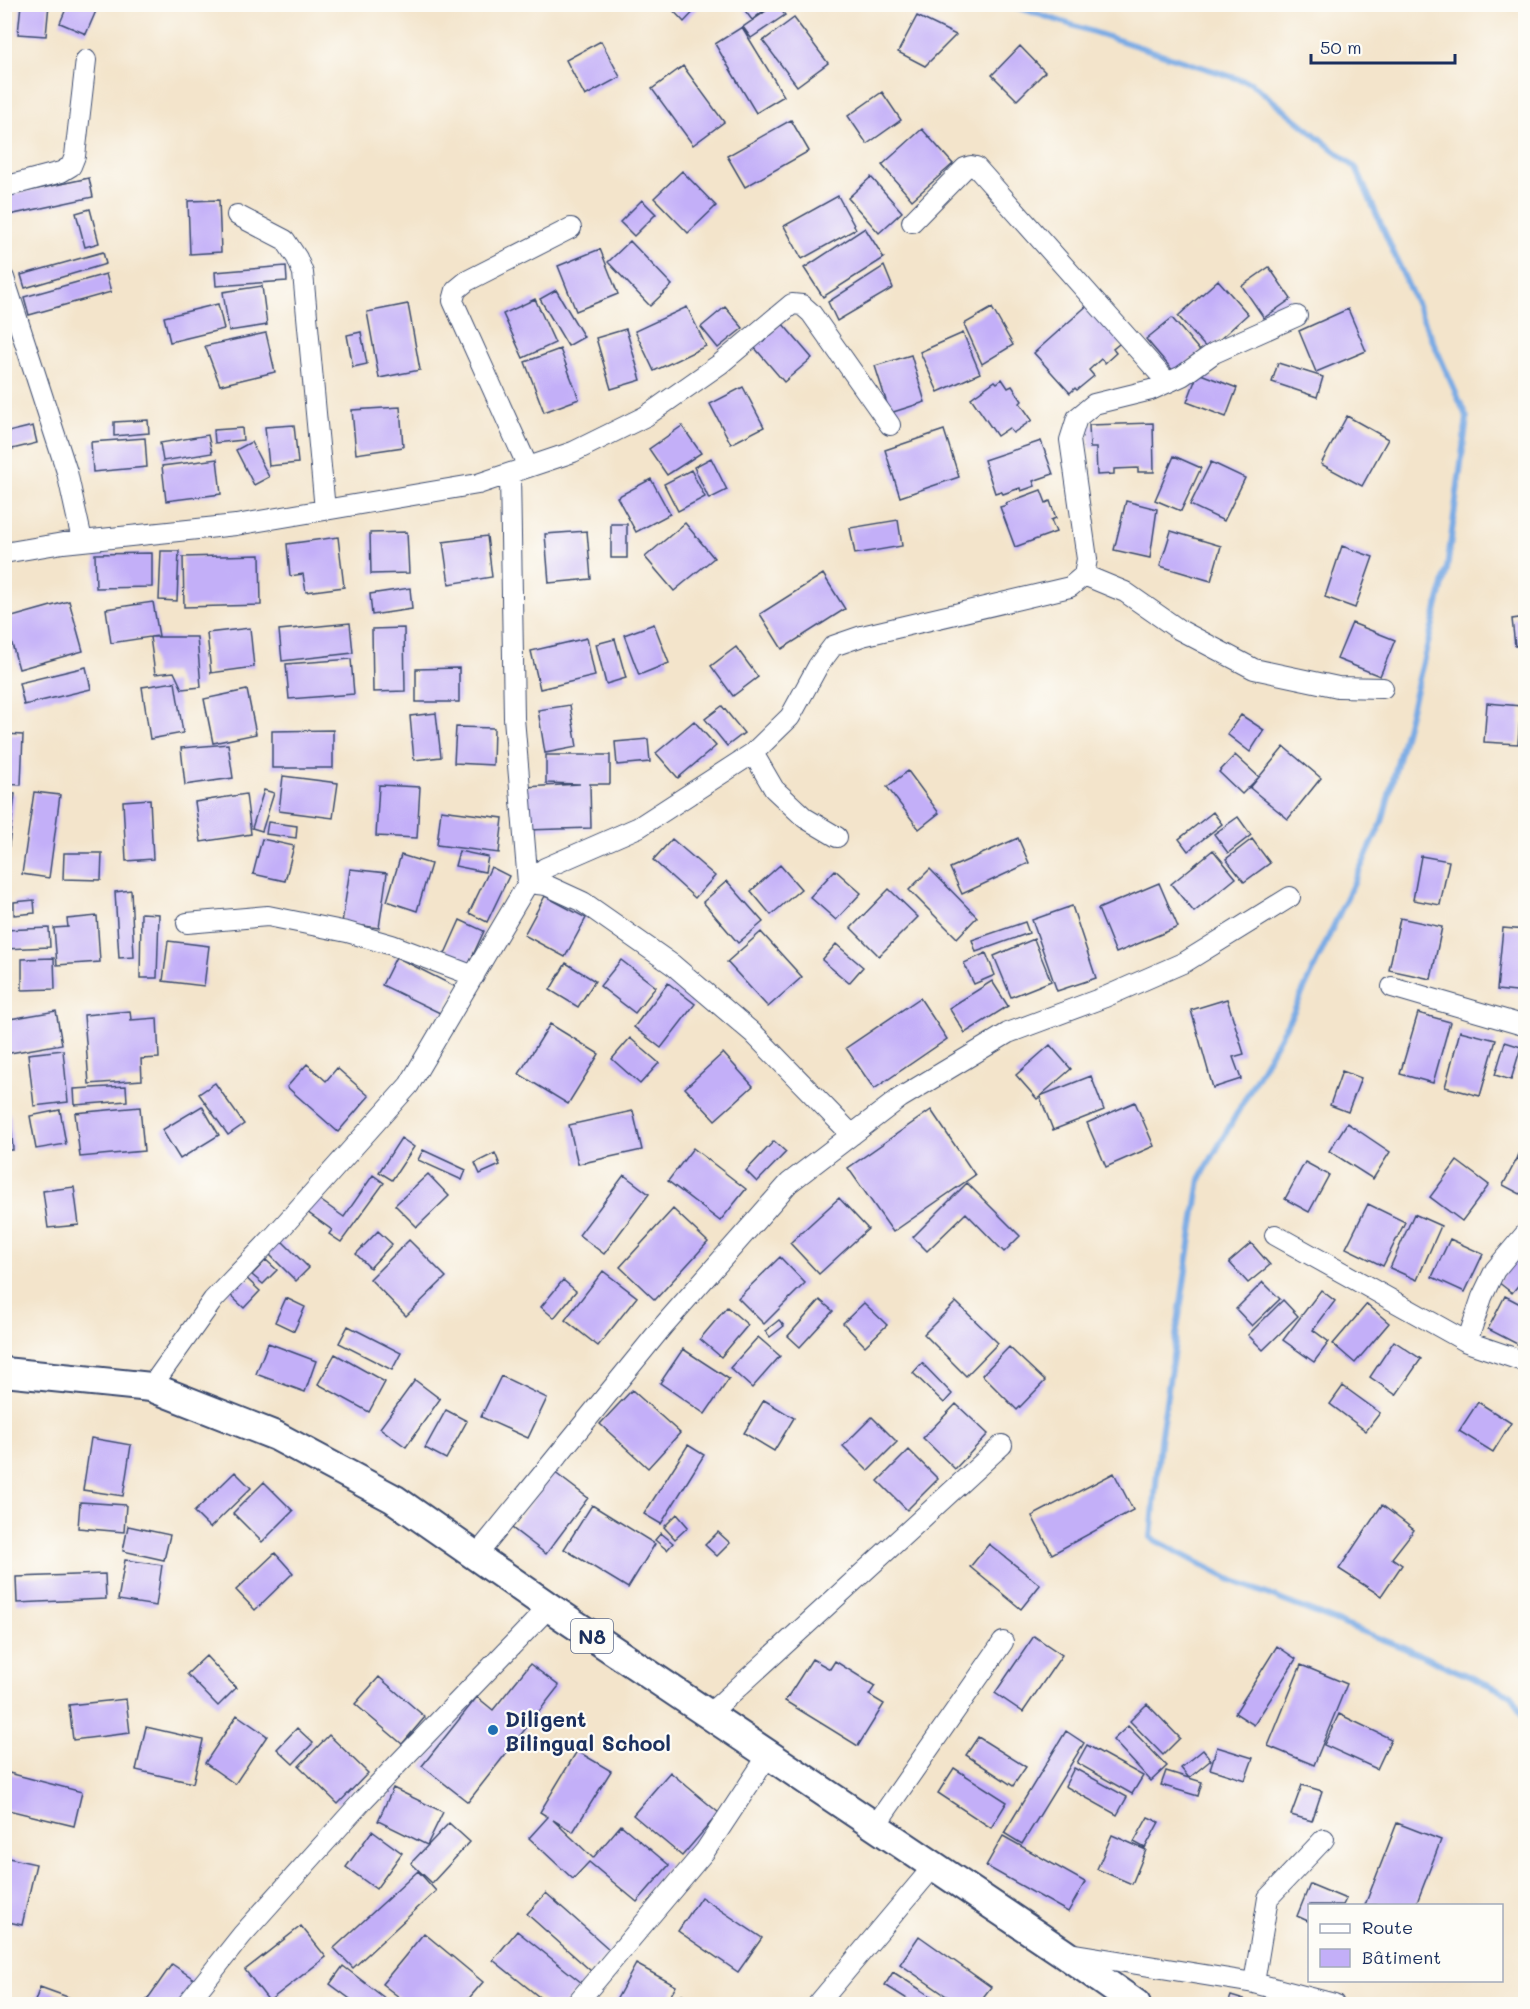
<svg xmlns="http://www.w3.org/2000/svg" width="1530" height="2009" viewBox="0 0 1530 2009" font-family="Mali,sans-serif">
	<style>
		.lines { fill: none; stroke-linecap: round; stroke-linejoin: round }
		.stream { stroke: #79aae4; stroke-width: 6 }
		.building { fill: #c3aff8 }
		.minor-casing { stroke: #3b4a6e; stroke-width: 22 }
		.highway-casing { stroke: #3b4a6e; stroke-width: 32 }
		.minor { stroke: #fff; stroke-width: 20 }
		.highway { stroke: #fff; stroke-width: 28 }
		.poi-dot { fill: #1f6fb2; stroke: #fdfcf7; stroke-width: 2 }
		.labels { text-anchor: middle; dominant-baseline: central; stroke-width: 4.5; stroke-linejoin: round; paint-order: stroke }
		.shield { fill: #fdfcf7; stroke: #5f6c8c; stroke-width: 1.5 }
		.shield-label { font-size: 20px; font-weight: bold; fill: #1b2f5e }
		.poi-label { font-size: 21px; font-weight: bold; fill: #1b2f5e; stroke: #fdfcf7; text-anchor: start }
	</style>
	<rect width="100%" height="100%" fill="#fdfcf7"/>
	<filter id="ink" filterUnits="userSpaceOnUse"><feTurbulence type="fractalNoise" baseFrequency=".0167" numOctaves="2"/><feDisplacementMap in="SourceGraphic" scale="12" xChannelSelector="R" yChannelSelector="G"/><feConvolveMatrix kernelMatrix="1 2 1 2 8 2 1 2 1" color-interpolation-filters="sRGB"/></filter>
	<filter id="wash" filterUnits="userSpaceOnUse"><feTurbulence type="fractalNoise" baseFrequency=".008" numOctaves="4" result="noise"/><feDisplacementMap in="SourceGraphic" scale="24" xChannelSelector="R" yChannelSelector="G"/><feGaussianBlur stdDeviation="1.35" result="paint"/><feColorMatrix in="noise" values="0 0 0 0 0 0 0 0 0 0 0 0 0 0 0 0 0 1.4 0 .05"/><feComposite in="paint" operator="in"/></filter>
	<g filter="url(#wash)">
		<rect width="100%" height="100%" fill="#f3e4cb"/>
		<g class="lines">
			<path class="stream" d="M1007,4L1251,83L1356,168L1467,418L1447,569L1382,822L1293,1013L1200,1179L1160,1441L1151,1538L1231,1580L1404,1648L1512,1695L1526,1720"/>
		</g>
		<g id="blocks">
			<path class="building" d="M21,4H49L46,36L18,34Z
				M68,4H99L86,34L60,23Z
				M667,4H701L684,22Z
				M740,4H772L752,20Z
				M776,4L785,15L751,38L743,27Z
				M917,16L956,35L925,66L898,52Z
				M794,18L828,63L797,86L763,41Z
				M742,27L784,96L756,113L715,44Z
				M601,41L620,77L585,96L566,60Z
				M1020,46L1045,72L1017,100L992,75Z
				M683,66L724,122L693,145L652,89Z
				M882,92L901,120L867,144L848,116Z
				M791,120L809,151L745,187L727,156Z
				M922,129L953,164L912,200L882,165Z
				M682,171L716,206L688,233L654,198Z
				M871,177L902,212L879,233L848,198Z
				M89,178L93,197L9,215L5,196Z
				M838,196L856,229L802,259L784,226Z
				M219,200L221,252L190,254L188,201Z
				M642,200L656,214L634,236L620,222Z
				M90,209L99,243L85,247L76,213Z
				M865,228L884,258L823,297L804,268Z
				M630,241L672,285L650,306L608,262Z
				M600,249L618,294L576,311L558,266Z
				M103,252L106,264L25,288L21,275Z
				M286,266L287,281L216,286L215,272Z
				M884,266L893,288L837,321L828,302Z
				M1269,267L1291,299L1264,318L1242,286Z
				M106,274L111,292L29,315L24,297Z
				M1218,280L1248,314L1208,350L1178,316Z
				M262,286L267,325L229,331L223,292Z
				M556,290L584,337L568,346L540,299Z
				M535,299L555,343L523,358L503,314Z
				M1091,302L1124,340L1113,349L1116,353L1105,363L1101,359L1089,370L1094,376L1077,390L1075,388L1070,393L1034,353Z
				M218,304L224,329L170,342L164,317Z
				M408,304L420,370L379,378L367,312Z
				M687,307L706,346L654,371L635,331Z
				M725,307L743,328L718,348L701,327Z
				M992,308L1013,345L982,364L964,324Z
				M1348,309L1366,351L1316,372L1299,331Z
				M1172,318L1200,351L1175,373L1146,339Z
				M782,323L812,358L784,382L754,347Z
				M626,329L641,380L611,389L596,338Z
				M361,332L367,364L353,367L347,335Z
				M266,333L275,372L220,385L205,346Z
				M963,333L980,373L938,392L920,352Z
				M560,349L579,399L544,412L525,362Z
				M911,355L925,402L890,413L875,366Z
				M1278,363L1323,377L1317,397L1272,382Z
				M1198,373L1237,388L1226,417L1187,402Z
				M1002,379L1008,388L1012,386L1022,401L1020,403L1032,420L1013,433L1009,428L997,436L971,398L995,381L997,383Z
				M743,387L764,427L731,444L710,404Z
				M400,407L403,447L356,454L352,410Z
				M1347,416L1388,439L1362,486L1321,464Z
				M148,420L149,433L114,436V422Z
				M1153,423L1154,472H1138V468L1114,469V474L1097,475L1096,448H1090L1089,425Z
				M294,425L298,463L269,466L265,427Z
				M33,426L37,443L4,451V433Z
				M682,426L701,453L667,475L649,449Z
				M242,428L243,440L215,443L214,430Z
				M944,430L959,477L900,497L885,450Z
				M208,435L212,453L163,461L160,443Z
				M145,438L147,467L93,472L91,442Z
				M1041,441L1053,474L1033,481L1035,486L1021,491L1020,488L1003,494L1001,491L995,493L984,460Z
				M251,442L269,477L254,485L236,450Z
				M1174,456L1201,468L1181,511L1155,500Z
				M711,458L727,490L709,499L694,467Z
				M217,459L221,494L166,501L162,466Z
				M1211,462L1245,478L1224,521L1190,505Z
				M691,470L705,497L678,511L664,484Z
				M651,479L670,514L636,532L617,497Z
				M1041,490L1046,503L1050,501L1056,518L1051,520L1056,532L1015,547L1000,507L1007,505L1006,503Z
				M1126,501L1157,509L1150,558L1114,550Z
				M898,520L902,546L855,554L850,528Z
				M685,523L714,558L674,591L645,557Z
				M611,524H627V558H611Z
				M587,531L591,579L549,583L545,534Z
				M1171,531L1221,546L1211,581L1160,566Z
				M407,532L409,573L371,574L370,533Z
				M487,536L492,577L449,584L443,542Z
				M338,537L344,587L306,592L303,574L290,576L287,544Z
				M1342,546L1373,557L1355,608L1325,597Z
				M161,551H179L177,601L159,600Z
				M152,553V587L96,588L95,554Z
				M260,555L261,605L184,607L183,557Z
				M823,574L845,609L782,649L760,614Z
				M410,588L412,609L372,615L370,594Z
				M69,601L83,651L19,669L5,619Z
				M153,602L159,636L150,637H197L201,687L182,689L174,672L155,674L150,637L111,643L106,609Z
				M1526,617V644L1515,646L1512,619Z
				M350,623L353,653L282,661L279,630Z
				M1352,623L1395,640L1380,676L1337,659Z
				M654,624L669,663L639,675L624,635Z
				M250,628L254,667L211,673L207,633Z
				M404,628L405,691L373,692L372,629Z
				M587,638L595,676L540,689L531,651Z
				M615,639L626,678L606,684L596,644Z
				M736,647L758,677L733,696L711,666Z
				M351,659L354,694L289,699L286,664Z
				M86,667L91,689L24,705L19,683Z
				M459,668V702H416V669Z
				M175,682L183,733L150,739L142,687Z
				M247,690L256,734L213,743L204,699Z
				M1487,703L1521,706L1518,744L1484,742Z
				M570,705L577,747L545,753L538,710Z
				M722,706L744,733L727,746L705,719Z
				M436,713L441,757L414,760L410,716Z
				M1241,715L1264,730L1250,752L1227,734Z
				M694,721L716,746L678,778L656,753Z
				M456,727L494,728L493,765L454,763Z
				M333,730V768H272V731Z
				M4,734L23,735L21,785L4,784Z
				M648,739L650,762L617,765L615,742Z
				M228,744L233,778L185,785L181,748Z
				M1284,747L1321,778L1288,819L1250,788Z
				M546,755H610V784H590L591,828L527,830L525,787L580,784L546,783Z
				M1235,755L1259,777L1242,794L1219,772Z
				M908,771L939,813L919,829L887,787Z
				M283,776L338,783L333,818L279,811Z
				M379,785L420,787L417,838L376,836Z
				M264,790L274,793L262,831L252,828Z
				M34,792L60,795L49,878L22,874Z
				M4,793L15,794L6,870H4Z
				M246,794L251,834L201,842L195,802Z
				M150,799L153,859L126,861L123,801Z
				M441,810L503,818L499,853L437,845Z
				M1213,812L1222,824L1188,851L1179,839Z
				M1238,817L1251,835L1228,853L1214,834Z
				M268,822L297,826L296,838L266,834Z
				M1018,838L1029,863L962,894L950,868Z
				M262,839L294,846L285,881L253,874Z
				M672,839L715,876L695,898L653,860Z
				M1252,839L1270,863L1244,882L1226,859Z
				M1213,850L1236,878L1194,912L1171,884Z
				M459,851L488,857L485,872L455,866Z
				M64,853H102L101,880L63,879Z
				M401,855L431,864L417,911L387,901Z
				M1421,856L1449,861L1440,905L1413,900Z
				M780,865L801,889L771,915L751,891Z
				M491,867L509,876L487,922L469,913Z
				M350,869L387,873L379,928L342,923Z
				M930,869L977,917L957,938L909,890Z
				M835,870L861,893L836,920L810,897Z
				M727,881L763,922L738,943L703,902Z
				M1159,883L1178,927L1116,953L1098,909Z
				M889,889L918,917L879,956L851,928Z
				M131,890L134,957L119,958L115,892Z
				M545,896L586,918L565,957L524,935Z
				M34,900L35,913L14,915V902Z
				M1072,906L1096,978L1057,991L1032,920Z
				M141,913L159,914L157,978H140Z
				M97,916L100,962L57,965L54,928L68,927L67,919Z
				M1400,918L1442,927L1431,979L1389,970Z
				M460,920L484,931L467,968L443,958Z
				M1025,922L1029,933L976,952L972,940Z
				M49,928L50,947L4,949V930Z
				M1503,928L1526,930V993L1497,990Z
				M761,932L802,977L768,1007L727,962Z
				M1034,939L1051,981L1011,997L994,956Z
				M168,941L209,946L204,986L163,981Z
				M836,944L863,967L849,983L822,960Z
				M986,953L995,975L974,984L964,963Z
				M396,957L456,987L442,1014L382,985Z
				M54,958L55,989L22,990V959Z
				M621,960L656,987L635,1013L600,986Z
				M566,963L595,981L578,1007L550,990Z
				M992,981L1008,1006L965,1033L949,1008Z
				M668,983L695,1004L661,1048L634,1027Z
				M920,998L947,1039L874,1089L846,1048Z
				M1227,999L1244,1054L1233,1057L1241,1079L1213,1088L1191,1010Z
				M56,1011L62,1044L4,1054V1020Z
				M130,1011L131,1020L157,1018L159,1058L141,1059L142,1080L89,1084L84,1015Z
				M1418,1013L1450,1022L1433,1083L1400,1074Z
				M550,1024L599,1054L568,1104L519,1074Z
				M1460,1031L1496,1040L1480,1096L1445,1087Z
				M630,1038L659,1063L640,1084L612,1059Z
				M1505,1042L1521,1047L1511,1080L1495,1075Z
				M1050,1045L1071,1069L1040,1096L1091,1076L1104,1110L1053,1130L1040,1097L1037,1099L1016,1075Z
				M63,1050L68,1102L34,1106L28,1054Z
				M723,1053L753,1086L715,1120L685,1088Z
				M307,1064L326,1081L337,1068L369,1096L338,1132L287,1087Z
				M1342,1071L1361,1078L1348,1112L1330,1105Z
				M215,1083L244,1124L228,1135L199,1094Z
				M126,1086L127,1101L75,1105L74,1089Z
				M1135,1102L1154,1146L1106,1167L1087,1123Z
				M202,1106L219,1135L180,1159L162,1130Z
				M140,1107L144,1151L80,1157L75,1113Z
				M60,1110L66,1144L36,1149L30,1116Z
				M931,1110L975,1175L893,1232L848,1168Z
				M633,1111L642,1150L578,1164L569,1125Z
				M4,1112H10L13,1150H4Z
				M1347,1123L1390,1152L1373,1179L1329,1151Z
				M1526,1137V1161L1517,1159Z
				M401,1138L414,1147L392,1180L379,1172Z
				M774,1141L786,1152L757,1182L746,1171Z
				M693,1148L746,1189L720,1221L668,1181Z
				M423,1150L466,1170L462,1180L418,1160Z
				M495,1153L500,1165L480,1174L475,1163Z
				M1517,1159L1526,1163V1197L1503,1185Z
				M1457,1161L1489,1185L1462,1221L1430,1197Z
				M1305,1162L1329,1175L1309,1212L1285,1199Z
				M428,1174L449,1196L417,1227L395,1205Z
				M373,1175L384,1183L341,1242L329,1234L332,1230L307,1212L317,1198L344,1217Z
				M624,1175L649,1194L604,1254L579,1235Z
				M967,1183L1020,1236L1004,1252L966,1213L927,1251L913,1237Z
				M74,1187L79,1225L48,1228L43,1191Z
				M839,1198L868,1229L819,1274L790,1243Z
				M1368,1204L1405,1222L1383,1266L1346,1248Z
				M673,1209L708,1242L655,1300L620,1267Z
				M1414,1214L1441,1226L1417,1280L1390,1268Z
				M378,1231L392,1244L370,1268L356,1254Z
				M278,1237L309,1268L296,1281L265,1250Z
				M1450,1239L1483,1254L1465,1292L1432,1277Z
				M409,1240L446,1277L406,1316L370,1279Z
				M1251,1243L1270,1265L1248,1283L1229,1262Z
				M1519,1256L1526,1261V1276L1512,1293L1498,1282Z
				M780,1257L805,1283L764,1324L738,1298Z
				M266,1260L277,1270L263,1284L252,1275Z
				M603,1271L637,1297L598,1346L565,1320Z
				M244,1276L260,1291L244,1308L228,1293Z
				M563,1280L576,1291L554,1318L541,1307Z
				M1263,1282L1280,1299L1252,1326L1236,1309Z
				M1321,1290L1335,1301L1313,1330L1329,1342L1314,1362L1283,1340Z
				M1505,1296L1526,1307V1342L1523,1347L1488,1329Z
				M286,1298L305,1307L294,1331L275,1322Z
				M820,1300L833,1311L800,1347L788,1336Z
				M1283,1300L1298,1316L1263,1350L1248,1335Z
				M956,1302L998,1343L966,1376L924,1334Z
				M864,1303L887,1325L865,1346L843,1323Z
				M1367,1304L1389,1323L1355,1363L1333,1344Z
				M727,1307L748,1325L721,1357L700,1339Z
				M779,1320L784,1326L770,1337L765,1331Z
				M348,1326L401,1353L392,1370L339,1343Z
				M758,1337L780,1356L752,1388L730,1368Z
				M1394,1341L1421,1359L1396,1395L1370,1377Z
				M268,1343L316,1361L305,1392L256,1374Z
				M1009,1347L1045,1381L1017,1410L982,1375Z
				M683,1349L729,1379L705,1414L660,1383Z
				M335,1354L385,1382L369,1412L318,1384Z
				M922,1363L952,1394L944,1403L913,1373Z
				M501,1376L547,1398L528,1438L481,1417Z
				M415,1380L440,1399L406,1447L380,1428Z
				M1343,1386L1380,1413L1366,1431L1330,1404Z
				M632,1390L680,1433L648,1468L600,1424Z
				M764,1400L794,1418L774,1451L744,1433Z
				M1478,1402L1511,1423L1493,1452L1459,1431Z
				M956,1404L988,1434L955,1469L923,1438Z
				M446,1410L467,1421L446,1459L425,1448Z
				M872,1417L897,1442L868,1471L843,1446Z
				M91,1438L131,1445L123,1496L83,1490Z
				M688,1445L704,1455L661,1524L644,1514Z
				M909,1450L938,1479L907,1510L878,1481Z
				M235,1472L251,1488L210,1528L194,1512Z
				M554,1472L588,1498L546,1554L512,1528Z
				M1114,1473L1133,1510L1052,1554L1032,1516Z
				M264,1482L293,1511L262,1542L233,1513Z
				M80,1502L126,1505L124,1532L78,1528Z
				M592,1505L655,1544L628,1588L564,1549Z
				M1382,1505L1414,1530L1392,1558L1402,1565L1381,1596L1339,1569Z
				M677,1514L688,1527L675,1539L664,1527Z
				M128,1526L170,1535L164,1560L123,1551Z
				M718,1532L730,1543L717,1556L705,1545Z
				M661,1533L673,1543L667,1550L655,1540Z
				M989,1544L1040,1585L1021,1609L970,1567Z
				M275,1553L293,1573L255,1610L236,1590Z
				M125,1560L162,1565L156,1606L118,1600Z
				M105,1574L106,1599L17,1603L16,1577Z
				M1034,1636L1062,1655L1023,1712L995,1693Z
				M1277,1646L1296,1659L1254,1725L1235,1713Z
				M206,1656L236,1688L218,1706L187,1674Z
				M812,1659L830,1669L835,1661L875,1686L869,1695L884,1704L858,1746L785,1701Z
				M530,1664L559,1686L468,1802L422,1766L477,1697L493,1710Z
				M1301,1665L1347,1684L1314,1765L1268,1746Z
				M379,1677L425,1717L402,1744L355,1704Z
				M126,1699L130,1733L73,1740L69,1705Z
				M1147,1704L1180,1738L1163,1755L1130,1721Z
				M1339,1714L1391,1739L1377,1769L1324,1745Z
				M237,1715L267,1736L235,1784L205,1763Z
				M1128,1726L1167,1766L1151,1781L1113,1740Z
				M146,1727L203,1740L193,1783L136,1770Z
				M297,1728L313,1743L293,1764L277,1749Z
				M1066,1731L1084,1743L1022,1844L1004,1833Z
				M329,1735L368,1773L338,1804L299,1766Z
				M978,1737L1026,1767L1013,1786L966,1755Z
				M1087,1745L1143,1776L1132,1794L1077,1763Z
				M1217,1747L1253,1758L1245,1780L1210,1769Z
				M1203,1750L1211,1760L1189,1778L1181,1768Z
				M577,1751L611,1771L573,1832L553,1820L593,1858L621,1825L669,1865L637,1902L589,1862L573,1879L529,1838L548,1817L540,1812Z
				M954,1768L1007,1802L991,1828L938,1793Z
				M1074,1768L1127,1797L1117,1815L1065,1786Z
				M1166,1771L1202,1782L1198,1796L1161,1785Z
				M670,1772L719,1813L682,1856L633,1815Z
				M9,1773L82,1792L74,1826L4,1809V1793Z
				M1302,1785L1322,1791L1312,1821L1291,1815Z
				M393,1788L443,1812L427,1845L378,1821Z
				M1148,1817L1159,1822L1145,1848L1134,1842Z
				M449,1823L470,1842L432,1883L411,1863Z
				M1397,1823L1441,1840L1416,1905H1365Z
				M372,1831L402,1853L376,1889L346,1867Z
				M1112,1835L1146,1850L1132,1884L1097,1869Z
				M1003,1836L1085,1882L1068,1912L986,1866Z
				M4,1857L36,1864L22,1925L4,1921Z
				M418,1871L436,1891L353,1968L334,1948Z
				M1310,1884L1346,1899L1343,1905H1310V1922L1297,1916Z
				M546,1893L610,1950L591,1971L527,1914Z
				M701,1897L762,1938L738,1972L678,1931Z
				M301,1926L326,1957L269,2001L245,1970Z
				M517,1931L582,1983L564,2004H548L493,1960Z
				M424,1933L483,1982L464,2004H408L382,1984Z
				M919,1936L991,1987L978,2004H958L900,1964Z
				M172,1964L198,1982L182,2004H144Z
				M636,1964L676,1986L666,2004H614Z
				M343,1966L390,2002L388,2004H357L330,1984Z
				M893,1972L943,2004H915L885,1985Z
				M40,1987L87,2004H34Z
				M682,1995L699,2004H676Z
				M1231,1996L1257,2004H1228Z"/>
		</g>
	</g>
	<g filter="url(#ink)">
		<use href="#blocks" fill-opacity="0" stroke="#3b4a6e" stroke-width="1.5"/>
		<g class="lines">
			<g class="minor-casing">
				<path id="minor" d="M4,187L61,172L71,166L75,156L86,60
					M237,215L285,240L297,258L303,273L325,510
					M912,222L965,168L971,166L976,167L1167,382
					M4,278L67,472L82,540
					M528,467L453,301L456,290L467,281L571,228
					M510,474L514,718L528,883L546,885L583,902L673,965L754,1034L852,1135
					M4,553L63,543L236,525L478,484L573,452L646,416L720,364L792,304L802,305L811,313L890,425
					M1084,575L1125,592L1178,629L1254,669L1338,687L1383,688
					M753,753L774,789L805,818L837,837
					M187,923L268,916L347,932L392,945L474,976
					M1392,987L1526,1026
					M1275,1235L1467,1342L1526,1362
					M1467,1342L1482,1297L1495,1270L1526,1233
					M151,1387L213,1300L276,1234L409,1085L528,883L545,868L639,827L753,753L790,717L818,666L833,646L862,636L1070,587L1084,575L1087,559L1070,440L1077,418L1094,404L1151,390L1182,376L1214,353L1297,316
					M476,1556L663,1326L789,1183L900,1098L1008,1033L1105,997L1185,962L1290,897
					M709,1714L1002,1445
					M875,1826L1003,1642
					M1069,1953L1254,1983L1334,2004
					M1254,1983L1268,1898L1324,1839
					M187,2004L242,1935L364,1799L549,1607
					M576,2004L705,1851L769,1754
					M818,2004L933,1867"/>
			</g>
			<g class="highway-casing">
				<path id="highway" d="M4,1372L151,1387L276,1436L394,1499L549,1607L1062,1952L1136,2004"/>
			</g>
			<use href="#minor" class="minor"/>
			<use href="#highway" class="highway"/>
		</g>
	</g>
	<circle class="poi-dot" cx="493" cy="1730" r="6"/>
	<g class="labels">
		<rect class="shield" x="571" y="1619" width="42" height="34" rx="4.5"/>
		<g class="shield-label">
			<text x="592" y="1636">N8</text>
		</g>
		<g class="poi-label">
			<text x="505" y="1718">Diligent<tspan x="505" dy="24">Bilingual School</tspan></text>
		</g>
	</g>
	<rect width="1530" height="2009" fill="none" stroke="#fdfcf7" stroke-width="24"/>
	<rect x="1308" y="1904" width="195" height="78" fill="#fdfcf7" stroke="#a3aaba" stroke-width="1.5"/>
	<rect x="1320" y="1924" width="30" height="9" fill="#ffffff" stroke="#a3aaba" stroke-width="1.5"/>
	<text x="1362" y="1934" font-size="18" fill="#1b2f5e">Route</text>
	<rect x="1320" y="1949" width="30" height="18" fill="#c3aff8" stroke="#a3aaba" stroke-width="1.5"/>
	<text x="1362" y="1964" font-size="18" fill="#1b2f5e">Bâtiment</text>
	<path d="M1311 54v9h144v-9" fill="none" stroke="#1b2f5e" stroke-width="3"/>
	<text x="1320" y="54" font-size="18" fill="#1b2f5e" stroke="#fdfcf7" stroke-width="4.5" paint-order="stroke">50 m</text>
</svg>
